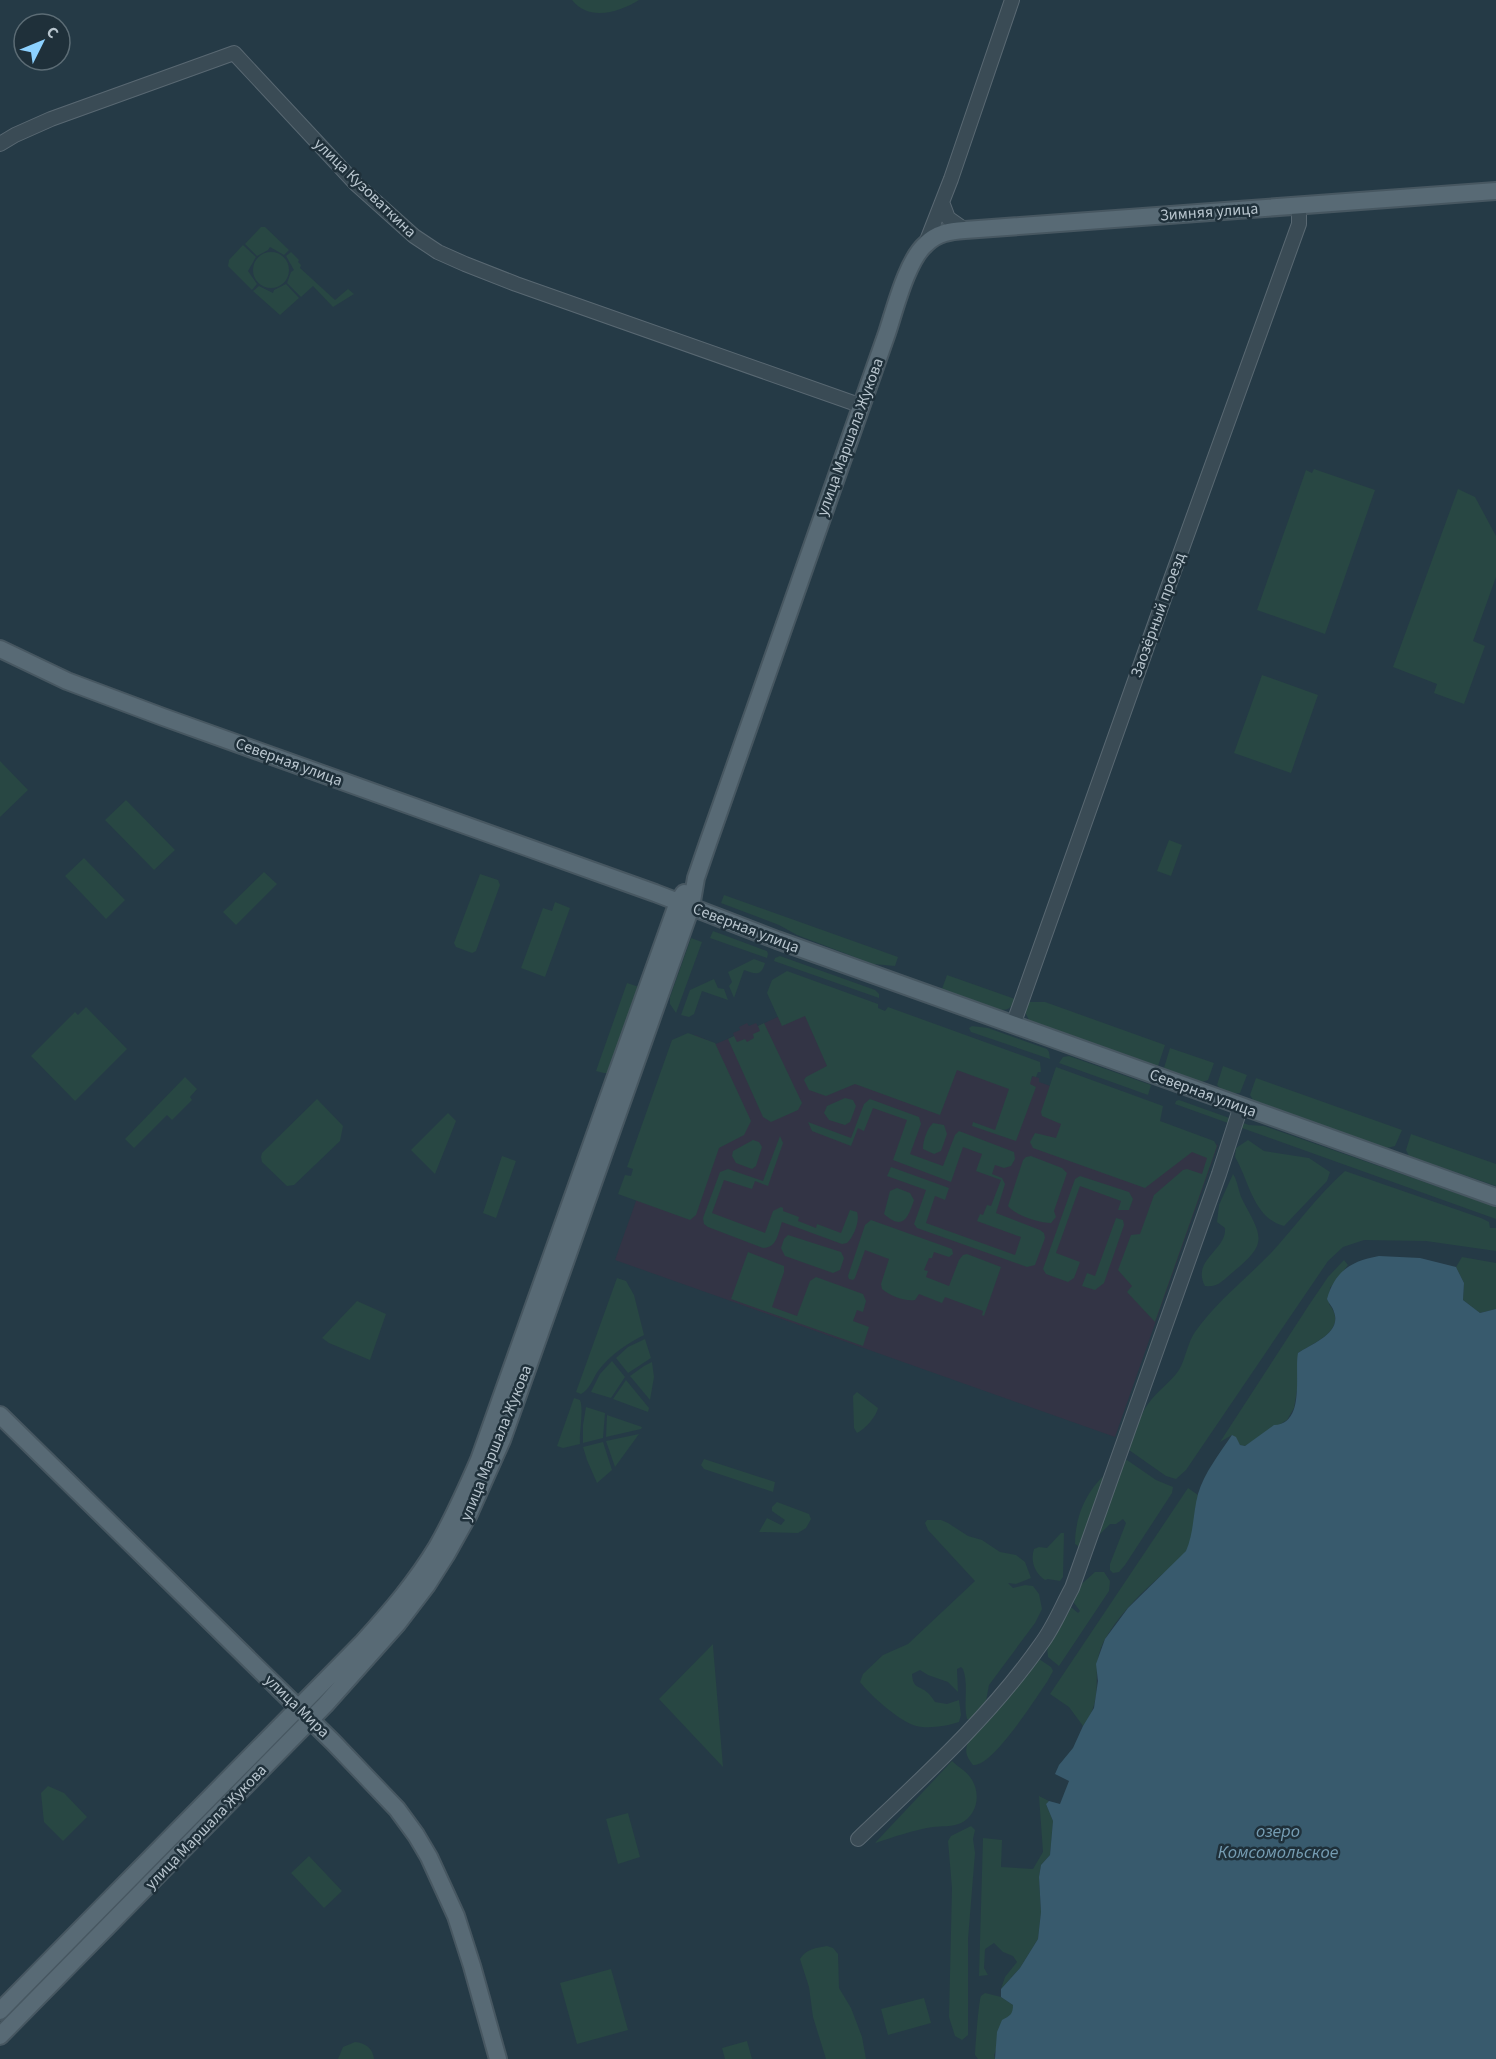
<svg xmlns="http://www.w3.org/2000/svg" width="1496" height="2059" viewBox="0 0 1496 2059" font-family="'Source Sans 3',sans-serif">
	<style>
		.medical { fill: #333445 }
		.green { fill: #284743 }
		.water { fill: #385a6d }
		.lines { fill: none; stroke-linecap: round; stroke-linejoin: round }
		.minor-casing { stroke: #596872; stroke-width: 16 }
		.major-casing { stroke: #475761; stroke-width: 20 }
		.minor { stroke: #3a4b55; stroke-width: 14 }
		.major { stroke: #586a75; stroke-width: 16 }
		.labels { text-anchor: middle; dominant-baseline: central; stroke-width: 5; stroke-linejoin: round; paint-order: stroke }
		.street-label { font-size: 16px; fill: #b8c5ce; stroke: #1f303a }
		.water-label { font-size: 18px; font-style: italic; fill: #769db3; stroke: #1f303a }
	</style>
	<rect width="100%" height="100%" fill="#253a46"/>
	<path class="medical" d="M793,994L1031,1080L1033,1076L1039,1078V1082L1218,1145L1115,1437L615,1260L695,1035L716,1044L734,1036L733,1033L740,1030L739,1027L747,1023L749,1026L756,1023L758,1026L786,1013Z"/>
	<path class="green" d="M572,0H639C620,12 589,22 572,0Z
		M261,227H265L289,250L284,255L270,247L268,250L257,256L245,244Z
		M243,245L256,257L248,271L257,284L252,290L228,266L229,260Z
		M253 270a18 18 0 1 1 36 0a18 18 0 1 1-36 0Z
		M291,252L299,260L298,262L301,265L300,268L335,300L348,289L354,294L333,307L313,286L301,297L287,283L291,272L294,270L286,256Z
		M286,284L299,298L280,315L253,291L259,286L273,293L274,290Z
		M1314,469L1375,490L1325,634L1257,610L1306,470L1312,473Z
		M1458,489L1475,497L1496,536V577L1473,641L1485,646L1464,704L1434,693L1437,684L1393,667Z
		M1262,675L1318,695L1291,773L1234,753Z
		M0,761L28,790L0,817Z
		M126,800L175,850L154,870L105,820Z
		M1169,840L1182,845L1171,876L1157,871Z
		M84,858L125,900L106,919L65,876Z
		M264,872L277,884L236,925L223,912Z
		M480,874L498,880L500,885L476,951L472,953L456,947L454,943Z
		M724,895L898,957L895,966L873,964L797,935L779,925L721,903Z
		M555,902L570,908L545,977L521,968L543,908L552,911Z
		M713,931L767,951L768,954L767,958L710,938Z
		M691,938L702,942L676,1013L670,1004V997Z
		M780,956L875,990L879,994V998L774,961L775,958Z
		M754,959L765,963C761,977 755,974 744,970L734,998L729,986L732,982L728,972Z
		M787,971L878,1004V1008L885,1011L888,1007L1040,1062L1041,1072H1038L1036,1077L1032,1076L1030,1084L1036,1087L1016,1141L972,1126L973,1122L995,1130L1009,1089L957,1070L940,1115L855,1084L826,1096L809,1090L804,1080L806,1077L827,1066L805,1016L782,1026L767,993L772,980Z
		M947,975L1015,999C1012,1007 1009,1010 1001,1010L942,989Z
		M714,979L718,988L724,989L728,1000L702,991L694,1014L689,1017L681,1015L690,990Z
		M627,983L639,987L636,1006L610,1073H604L596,1071Z
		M1029,1002H1045L1165,1045L1158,1066L1029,1020L1025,1012Z
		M86,1007L127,1049L75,1101L31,1056L75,1012L78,1015Z
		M764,1023L802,1103L798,1110L771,1122L763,1117L728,1039L734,1036L737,1042L745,1039L747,1042L754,1038L753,1034L760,1031L758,1026Z
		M972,1026L988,1028L1047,1049L1049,1052L1050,1059L971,1032L969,1028Z
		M688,1033L715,1043L751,1121L744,1135L719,1148L696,1215L690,1220L618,1194L625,1175L631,1176L633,1169L627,1167L672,1040Z
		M1170,1048L1214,1063L1208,1080L1202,1082L1164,1068Z
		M1069,1056L1151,1085L1148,1095L1059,1063L1063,1057Z
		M1223,1066L1247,1075L1240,1093C1232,1094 1222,1091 1217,1085Z
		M1056,1067L1163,1106L1160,1121L1214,1141L1217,1146L1155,1322L1127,1292L1132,1286L1118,1270L1131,1235L1140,1234L1154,1195L1183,1170L1187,1169L1202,1174L1207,1158L1192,1152L1145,1188L1033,1148L1030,1142L1035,1133L1056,1138L1061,1124L1042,1116L1041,1112Z
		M185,1077L197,1089L190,1097L192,1100L172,1120L167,1115L134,1148L125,1139Z
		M1256,1078L1402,1130L1395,1146L1387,1148L1253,1100L1250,1095Z
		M845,1098L853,1100L856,1106L850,1122L845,1125L829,1120L824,1113L827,1106Z
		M317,1099L343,1126L340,1141L294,1185L287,1186L262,1162L261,1157L262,1153Z
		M870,1099L919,1117L921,1124L910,1154L943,1166L955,1135L959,1131L1014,1152L1015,1159L1011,1166L1004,1168L995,1165L992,1174L1002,1178L1005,1184L996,1213L1040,1230L1044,1233L1045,1238L1035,1265L1027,1267L917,1228L914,1224L926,1190L887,1176L891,1167L949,1188L945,1200L935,1196L926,1223L1015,1255L1021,1237L977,1221L980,1214L983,1215L987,1205L991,1206L1001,1180L976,1171L982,1154L963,1147L951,1182L893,1160L907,1120L873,1108L864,1131L858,1128L851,1146L812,1131L808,1122L851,1138L864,1104Z
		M1179,1100L1249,1125L1264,1126L1496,1207V1219L1175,1104L1176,1101Z
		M448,1113L456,1121L435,1174L411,1150Z
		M933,1123L944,1125L947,1134L941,1151L934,1154L923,1149C923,1140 927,1129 933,1123Z
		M1411,1134L1496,1164V1186L1409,1156L1406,1150Z
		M780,1136L783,1143L768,1186L755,1181L752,1189L724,1180L712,1213L765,1233L773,1211L781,1207L783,1208V1211L799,1217L798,1221L816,1228L817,1224L841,1233L850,1210L857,1212C860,1221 854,1236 847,1243L842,1244L782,1222C778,1233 777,1248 763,1248L708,1227L704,1224L703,1218L720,1172L728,1169L763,1181Z
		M753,1140L759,1142L762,1147L756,1166L752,1169L736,1163L732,1156L733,1151Z
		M1248,1140L1264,1151L1309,1158L1330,1172L1327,1181L1284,1226C1253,1218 1249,1180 1235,1157L1236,1148Z
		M502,1156L516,1161L496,1218L483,1213Z
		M1031,1156L1062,1168L1067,1173L1054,1211L1056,1217L1051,1223C1039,1223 1015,1215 1008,1206L1023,1160L1026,1157Z
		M1345,1171L1481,1218L1489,1222L1490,1228H1496V1251L1426,1241L1364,1240L1343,1247L1328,1261L1186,1470L1176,1479L1166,1476L1129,1450C1131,1439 1141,1413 1148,1404C1157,1391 1170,1383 1179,1370C1186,1358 1187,1344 1195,1332C1216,1302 1246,1279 1271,1253C1296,1226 1317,1196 1345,1171Z
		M1233,1174C1238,1182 1238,1190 1242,1199C1262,1237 1269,1243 1233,1272C1223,1280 1218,1288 1205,1286C1191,1260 1227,1250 1225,1228L1217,1222L1219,1205Z
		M1080,1176L1129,1192L1133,1199L1129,1210H1118L1121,1201L1080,1186L1056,1253L1080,1262L1074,1278L1068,1282L1046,1274L1043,1269L1075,1179Z
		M897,1188L910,1193L914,1200C908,1218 903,1231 884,1214L890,1191Z
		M1116,1218L1123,1220L1124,1225L1104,1283L1095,1290L1082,1286L1087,1273L1095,1276Z
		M871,1220L952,1249L953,1254L949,1257L934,1252L932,1258H929L924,1270L928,1271L926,1277L949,1286L959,1260L963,1255L967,1254L1001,1267L984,1316L982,1315L983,1311L945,1297L942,1303L919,1294L915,1300C905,1302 889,1295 882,1289L881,1284L889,1259L865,1250L855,1278L853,1280L849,1279L848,1276L865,1225Z
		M788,1235L841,1252L844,1258L840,1270L833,1273L785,1256L781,1248L784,1239Z
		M748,1252L784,1266V1272L772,1307L797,1316L810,1281L816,1277L863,1294L866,1301L863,1312L857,1310L853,1321L869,1327L863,1346L731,1299Z
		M1462,1257L1496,1263V1309L1480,1313L1463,1300L1464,1283L1456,1267Z
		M1344,1260L1348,1265L1330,1288L1329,1304C1349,1329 1316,1342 1298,1353V1384L1294,1408L1287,1420L1245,1446L1240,1445L1232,1435L1220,1442L1309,1305L1328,1277Z
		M617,1278L626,1281L634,1295L644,1335C626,1344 610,1355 598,1371C592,1380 590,1389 581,1394L576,1392Z
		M357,1301L386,1314L370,1360L329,1343L322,1338Z
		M645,1339L651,1358L628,1373L616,1358L628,1347Z
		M612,1361L625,1377L611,1398L591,1392L600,1374Z
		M652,1362L654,1377L650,1400L630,1376L644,1366Z
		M626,1380L649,1408L648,1412L613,1399Z
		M857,1392L878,1408C876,1417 865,1429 857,1433L854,1428L853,1396Z
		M574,1398L580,1400C584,1409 579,1432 580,1444L563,1448L557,1446Z
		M586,1407L605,1413L603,1438L583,1443V1425Z
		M607,1415L642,1427L641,1429L606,1437Z
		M639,1434L615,1467L606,1441Z
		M603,1442L612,1470L597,1483L587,1460L583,1447Z
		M704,1459L775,1482L773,1492L704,1469L701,1465Z
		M1127,1460L1156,1480L1173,1487L1172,1493L1125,1565L1119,1572L1113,1573L1110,1570V1564L1126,1523L1123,1519L1116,1524H1110L1100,1534L1093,1535L1083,1549L1075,1544C1075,1509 1094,1475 1127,1460Z
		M1188,1488L1198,1495C1196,1510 1194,1536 1187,1550C1180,1561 1167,1570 1157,1579C1137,1597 1116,1618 1103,1643C1089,1672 1107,1696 1083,1726L1069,1707L1050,1694Z
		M777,1502L809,1514L811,1519L806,1528L798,1533L759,1532L767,1518L781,1525L785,1520L772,1511V1507Z
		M927,1520H941L948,1523L968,1536L982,1540L1000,1552L1016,1555L1025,1562L1031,1578L1016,1584L1008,1583L1013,1588L1025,1585L1033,1586L1039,1594L1042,1609L1035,1623L989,1685L985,1706L971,1719H967C963,1703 969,1685 963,1669L961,1667L957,1669L958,1692L948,1682L928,1675L920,1670L912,1674C913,1690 920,1685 928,1693C931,1696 933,1699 935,1702L947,1704L959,1700L961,1715L959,1722C947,1726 929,1729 916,1726C899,1721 871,1696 860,1682L863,1674L883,1655L908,1644L975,1581L928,1530L925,1523Z
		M1061,1533H1064L1063,1577L1060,1581L1048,1579L1045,1580C1035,1573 1030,1561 1034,1549L1039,1547L1047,1548Z
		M1095,1572H1104L1110,1581L1109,1591L1059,1666L1048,1657L1047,1646L1066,1603L1078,1613L1080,1611L1074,1603L1076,1589Z
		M713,1644V1646L723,1767L659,1699Z
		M1039,1659L1051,1667L1053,1671L1047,1682C1035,1699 992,1768 973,1765C966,1756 964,1751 969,1740L1028,1661Z
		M952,1761C958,1767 968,1772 972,1780C981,1795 977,1815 961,1823C952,1827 942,1826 933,1827C913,1830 894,1837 875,1843Z
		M48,1786L64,1793L87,1817L63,1841L44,1822L41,1793Z
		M1039,1796L1049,1801L1046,1804L1053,1821L1050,1855L1041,1865L1039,1877L1041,1912L1038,1939L1020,1968L1001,1989L1005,1977L1017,1962L1013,1956L1003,1952L994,1943L985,1949L984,1968L988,1975L979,1976L983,1838L1002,1840L1001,1867L1033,1869L1043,1852Z
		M628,1813L640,1857L618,1864L606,1819Z
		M971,1826L975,1830L973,1839L975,1853L968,1939V2035L962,2040L955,2036L949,2017L952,1888L948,1841L951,1836Z
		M309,1856L342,1891L324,1908L291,1873Z
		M827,1946L833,1948L838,1954L839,1988L851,2008L862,2037L866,2059H826L813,2017L809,1987L800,1959C806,1949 816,1948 827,1946Z
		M611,1969L628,2030L577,2044L560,1983Z
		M985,1993L1001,1997L1013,2005V2012L994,2055L995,2059H978L975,2055C975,2048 979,1999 981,1996C982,1995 984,1994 985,1993Z
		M924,1998L931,2023L888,2035L881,2009Z
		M747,2041L752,2059H725L722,2048Z
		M355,2042C365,2043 373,2048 374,2059H338L343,2047Z"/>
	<path class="water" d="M1379,1256L1420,1258L1456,1267L1464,1283L1463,1300L1480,1313L1496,1309V2059H995L997,2032L1002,2020C1010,2016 1013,2014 1013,2005L1001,1997V1989L1020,1968L1038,1939L1041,1912L1039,1877L1041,1865L1050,1855L1053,1821L1046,1804L1049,1801L1060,1804L1069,1781L1055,1774L1059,1765L1073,1748L1083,1726L1094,1708L1098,1681L1096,1664L1105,1639L1128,1608L1186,1551C1194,1533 1193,1512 1198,1494C1204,1473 1220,1453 1232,1435L1236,1437L1240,1445L1245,1446L1274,1425C1306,1424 1294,1372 1298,1353C1312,1344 1342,1333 1334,1312C1333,1307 1329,1304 1327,1299C1335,1271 1351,1261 1379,1256Z"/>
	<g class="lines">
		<g class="minor-casing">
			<path id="minor" d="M0,144L15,135L51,119L234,53L356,184L414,236L438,252L465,264L516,284L862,406
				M942,202L948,218L965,230
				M926,243L951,179L1012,0
				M1013,1025L1166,593L1299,224V205
				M858,1839C922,1778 991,1716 1041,1644C1054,1627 1062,1606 1072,1588L1219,1174L1241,1106"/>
		</g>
		<g class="major-casing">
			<path id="major" d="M0,649L67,681L163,717L655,893L777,940L1496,1197
				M0,1415L333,1742L397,1809L416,1835L429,1857L456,1916L472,1966L498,2059
				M0,2011L363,1642C390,1612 416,1582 437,1547C453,1519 466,1490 479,1460L678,902L684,893
				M0,2036L325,1705L398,1623L427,1585L446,1555L469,1514L502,1440L691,907L696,878L708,843L887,333C895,309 907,260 926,244C937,233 950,231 965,230L1496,191"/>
		</g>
		<use href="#minor" class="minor"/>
		<use href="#major" class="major"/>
	</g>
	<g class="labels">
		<g class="street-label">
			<text transform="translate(365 188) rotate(44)">улица Кузоваткина</text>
			<text transform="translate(1209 212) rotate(-4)">Зимняя улица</text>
			<text transform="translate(850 437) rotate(-70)">улица Маршала Жукова</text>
			<text transform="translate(1158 615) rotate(-70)">Заозёрный проезд</text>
			<text transform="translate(289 762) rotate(20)">Северная улица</text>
			<text transform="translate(746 928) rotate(21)">Северная улица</text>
			<text transform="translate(1203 1093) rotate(20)">Северная улица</text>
			<text transform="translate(496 1443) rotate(-68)">улица Маршала Жукова</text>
			<text transform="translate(297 1706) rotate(44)">улица Мира</text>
			<text transform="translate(206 1827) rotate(-46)">улица Маршала Жукова</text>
		</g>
		<g class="water-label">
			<text x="1278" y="1831">озеро<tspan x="1278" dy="21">Комсомольское</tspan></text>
		</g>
	</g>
	<g transform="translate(42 42) rotate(47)"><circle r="28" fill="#1f303a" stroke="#5c6c75" stroke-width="1.5"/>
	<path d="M0-4.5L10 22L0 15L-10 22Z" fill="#8cd1ff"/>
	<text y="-9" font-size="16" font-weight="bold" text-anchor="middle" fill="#b8c5ce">С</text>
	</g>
</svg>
